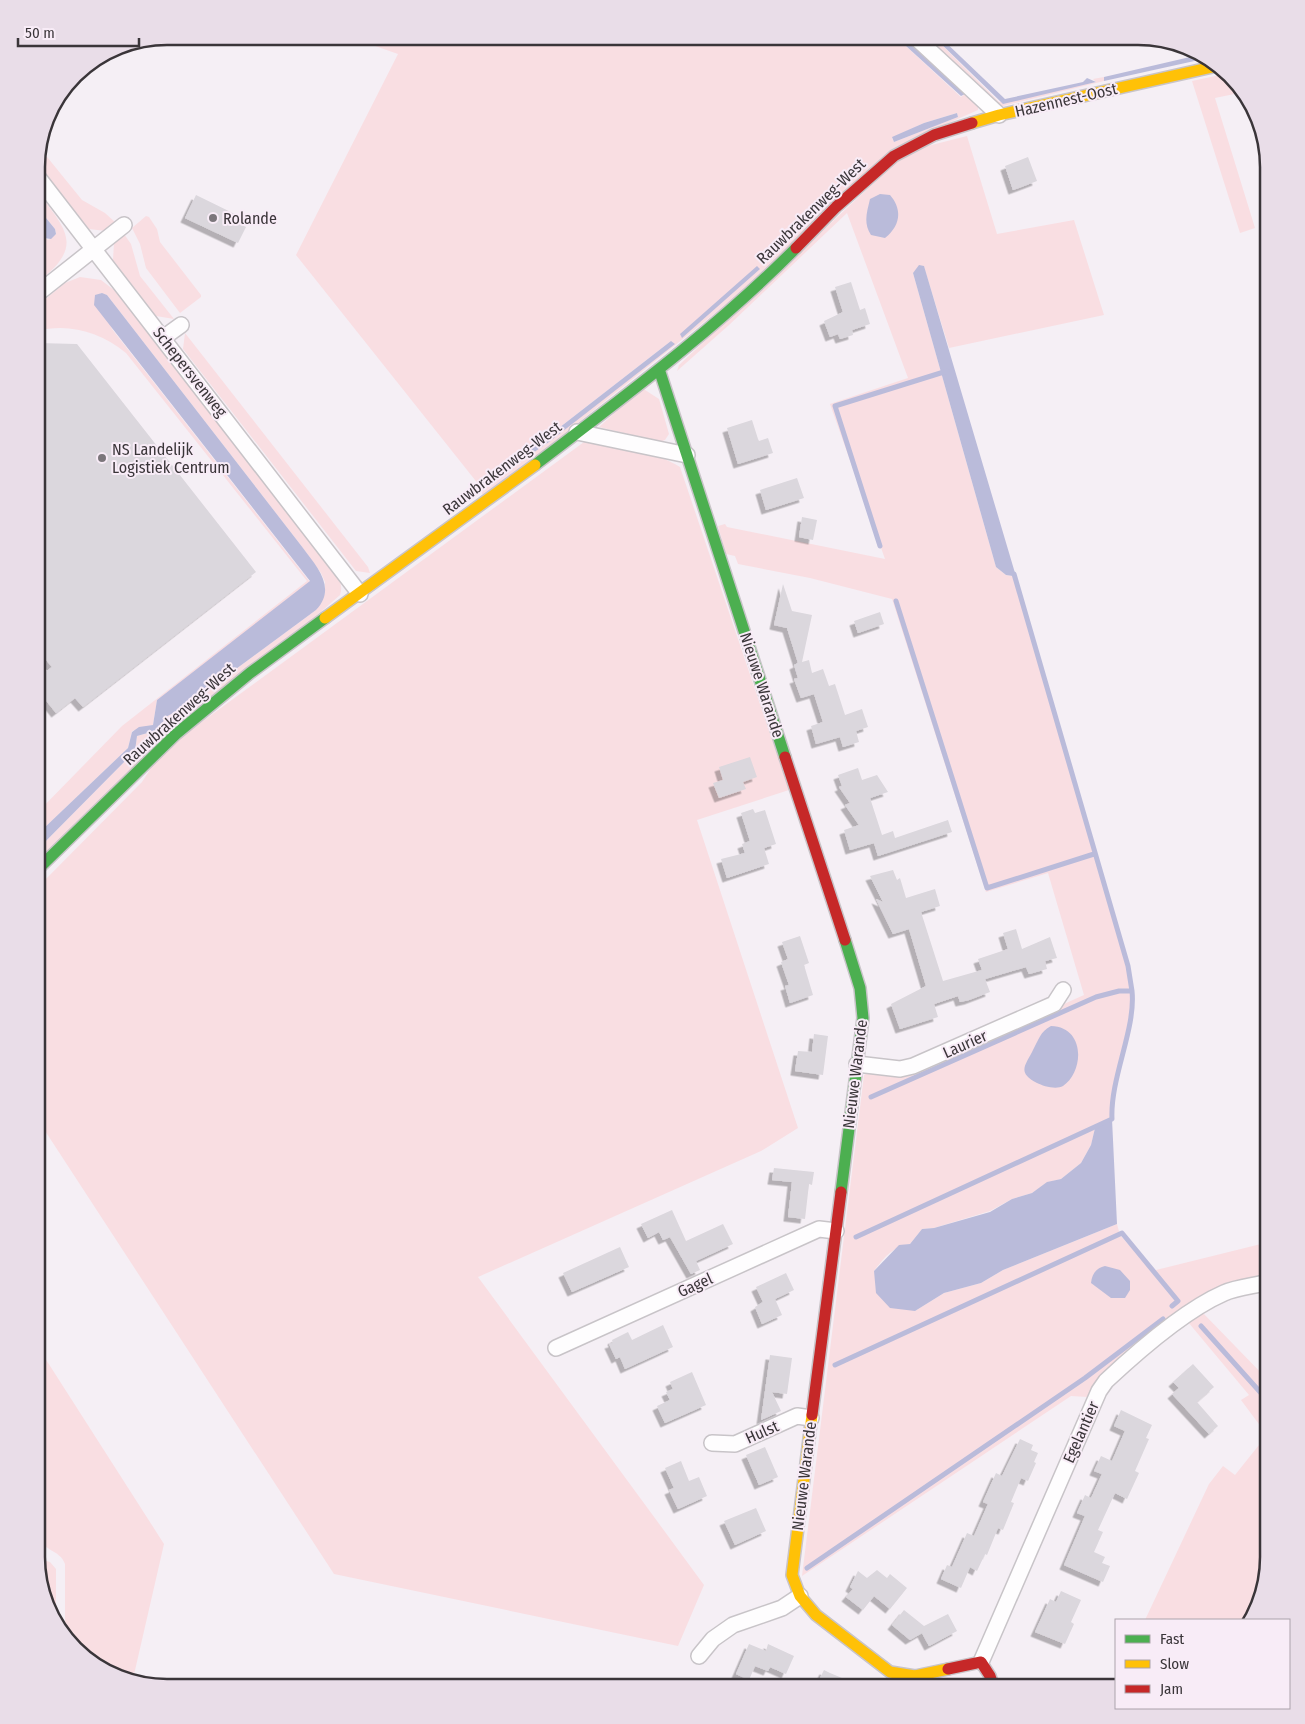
<svg xmlns="http://www.w3.org/2000/svg" width="1305" height="1724" viewBox="0 0 1305 1724" font-family="'Fira Sans Condensed',sans-serif">
	<style>
		.green { fill: #f9dee2; fill-rule: evenodd }
		.water { fill: #babbda }
		.lines { fill: none; stroke-linecap: round; stroke-linejoin: round }
		.stream { stroke: #babbda; stroke-width: 5 }
		.building { fill: #dbd7dd; filter: url(#shadow) }
		.street-casing { stroke: #c8c4c8; stroke-width: 18 }
		.fast-casing { stroke: #c8c4c8; stroke-width: 14 }
		.slow-casing { stroke: #c8c4c8; stroke-width: 14 }
		.jam-casing { stroke: #c8c4c8; stroke-width: 14 }
		.street { stroke: #fefdfe; stroke-width: 15 }
		.fast { stroke: #4caf50; stroke-width: 11 }
		.slow { stroke: #ffc107; stroke-width: 11 }
		.jam { stroke: #c62828; stroke-width: 11 }
		.poi-dot { fill: #7b767b; stroke: #f8ecf7; stroke-width: 2 }
		.labels { text-anchor: middle; dominant-baseline: central; stroke-width: 4; stroke-linejoin: round; paint-order: stroke }
		.street-label { font-size: 16px; fill: #3a3539; stroke: #f8ecf7 }
		.poi-label { font-size: 16px; fill: #3a3539; stroke: #f8ecf7; text-anchor: start }
		.rim { fill: none; stroke: #3a3539; stroke-width: 2.5 }
	</style>
	<defs>
		<filter id="shadow"><feDropShadow dx="-4.5" dy="4.5" stdDeviation="0" flood-color="#0004"/></filter>
	</defs>
	<rect width="100%" height="100%" fill="#f5eff5"/>
	<path class="green" d="M347,36H895L961,97L965,94L902,36H907L978,103V110L935,129L753,283L485,497L479,490L549,442L671,341L546,438L479,485L296,255L398,54ZM957,113L958,117L894,142L892,138L924,123Z
		M922,36H933L999,102L1096,82L1093,79L1104,77V81L999,107Z
		M1225,74L1244,92L1215,98L1255,228L1240,233L1192,81Z
		M967,136L997,234L1074,220L1104,315L949,348L924,267L913,273L996,567L1006,575L1013,576L1130,975L1134,1006L1111,1106L1112,1119L1095,1128L1091,1145L1081,1163L1061,1179L1048,1182L1032,1193L1012,1199L990,1211L934,1228L922,1229L910,1244C894,1246 884,1257 874,1271L915,1311L944,1293L981,1283L1003,1270L1117,1224L1120,1235L1152,1271L1269,1242V1276L1177,1316L1109,1368L1100,1378L1088,1397L1071,1396L802,1576L864,1075L870,1072L910,1073L1084,995L1048,873L986,892L892,599L810,578L738,564L735,556L726,554L718,526L725,524L727,527L885,559L830,404L908,378L847,213L729,325L677,371L679,365L908,151Z
		M39,147L82,200L105,213L116,223L106,231L89,229L37,163Z
		M37,191C68,232 84,246 37,283V230L48,240L56,234L55,229L37,207Z
		M146,216L149,217L157,229L160,242L201,295V297L180,313L146,268L140,244L132,228Z
		M124,234L131,244L140,276L174,319L156,316L113,260L114,243Z
		M80,277L101,280L114,290L335,572C340,580 343,586 340,595L36,864V851L135,751L137,736L158,730L166,717L187,705L316,610L325,593V582L321,573L303,548L107,295L100,293L112,329L310,582L157,700L153,725L132,731L128,748L42,830L36,838V814L122,726L307,581L126,353C100,332 69,323 37,331V306L65,283Z
		M185,333L368,567L370,573L356,571L183,349Z
		M642,388L659,399L669,434L665,440L660,442L599,427Z
		M584,442C611,443 657,452 680,467L789,790L697,820L798,1128L761,1151L478,1277L704,1585L678,1646L334,1574L36,1117V889L142,782L162,751Z
		M1202,1312L1269,1381V1489L1259,1508V1519L1269,1529V1558L1252,1620H1145L1209,1484L1223,1466L1235,1475L1267,1435L1241,1400L1249,1395L1188,1322Z
		M36,1344L164,1544L133,1679L102,1670L65,1636V1564C60,1549 41,1551 38,1535L42,1401C42,1381 36,1363 36,1344Z
		M43,1560L50,1562L56,1569V1624L40,1569V1561Z"/>
	<path class="water" d="M895,36H902L965,94L961,96Z
		M933,36H939L1005,99L1083,82L1087,78L1096,82L1003,104Z
		M1203,54L1208,58L1104,81V77Z
		M957,113L958,117L894,142L892,137L924,123Z
		M880,194L890,195C903,210 900,226 885,238L871,235C863,223 867,212 870,199Z
		M37,207L55,229L56,234L51,239L44,238L37,230Z
		M919,265L924,266L1015,573L1013,576L1006,575L996,567L913,273Z
		M757,266L760,269L682,338L680,334Z
		M102,293L107,295L303,548C317,567 337,588 316,610L187,705L166,717L158,730L137,736L135,751L36,851V838L42,830L128,748L132,732L139,727L153,725L157,700L310,581L94,305L95,295Z
		M671,341L675,344L549,442L479,490L477,486L546,438Z
		M1051,1026C1086,1027 1084,1072 1063,1086C1056,1090 1043,1086 1037,1083C1016,1072 1026,1065 1033,1050C1039,1039 1040,1032 1051,1026Z
		M1112,1119L1117,1224L1003,1270L981,1283L944,1293L915,1311L890,1308L876,1293L874,1271L899,1245L910,1244L922,1229L934,1228L990,1212L1012,1199L1032,1193L1047,1182L1061,1179L1081,1163L1091,1145L1095,1128Z
		M1105,1266L1120,1270L1130,1281V1290L1125,1298H1111L1091,1283C1092,1274 1096,1268 1105,1266Z
		M1269,1489V1529L1259,1519V1508Z"/>
	<g class="lines">
		<path class="stream" d="M880,546L835,406L947,371
			M1014,574L1128,966L1132,991
			M896,601L987,888L1094,854
			M856,1237L1112,1119C1110,1078 1136,1029 1132,991H1119L1096,997L871,1097
			M1201,1326L1269,1402
			M835,1365L1122,1233L1178,1301L1172,1306
			M807,1568L1085,1378L1163,1319"/>
	</g>
	<path class="building" d="M1028,157L1037,181L1013,190L1005,166Z
		M196,195L241,217L238,223L246,227L238,243L185,218Z
		M851,282L860,310L865,308L870,324L852,330L853,335L840,339L838,334L830,337L824,321L843,312L835,287Z
		M37,343L77,344L256,572L83,707L75,698L56,713L36,688V679L52,667L36,648Z
		M752,420L758,439L759,441L768,438L773,453L738,464L727,428Z
		M797,478L804,498L766,510L760,490Z
		M802,517L817,520L813,540L799,537Z
		M783,584L792,611L812,615L802,662L809,660L812,673L823,669L829,686L835,684L845,715L862,709L868,727L856,731L859,742L843,747L840,737L816,744L811,726L823,722L814,694L801,698L794,679L798,678L794,665L798,663L787,628L774,625Z
		M880,612L884,624L858,633L854,621Z
		M750,757L757,777L743,782L746,789L719,798L713,783L723,780L719,767Z
		M858,768L862,780L877,775L888,792L870,798L882,835L893,831L895,838L948,820L952,832L878,856L874,843L850,850L844,830L859,825L845,805L850,803L839,787L842,786L838,775Z
		M753,809L755,813L765,810L776,844L764,848L769,864L727,878L721,859L745,853L742,844L750,841L741,813Z
		M893,870L897,880L900,878L906,898L935,889L940,906L921,912L943,981L982,970L978,959L1008,949L1003,933L1016,929L1022,949L1050,937L1057,958L1045,961L1047,969L1029,974L1026,967L985,979L990,992L969,1000L960,1002L958,996L934,1004L938,1017L900,1029L891,1004L926,986L909,929L893,934L876,899L883,902L870,876Z
		M800,936L809,963L804,965L813,995L790,1003L785,986L789,985L781,962L788,959L782,942Z
		M814,1034L828,1036L823,1075L795,1071L798,1051L812,1052Z
		M774,1168L814,1172L812,1185L809,1184L805,1219L788,1217L792,1182L772,1180Z
		M672,1210L686,1241L723,1224L733,1244L696,1261L700,1270L691,1274L670,1237L663,1240L659,1232L648,1238L641,1224Z
		M620,1247L629,1267L572,1292L563,1273Z
		M786,1273L794,1290L775,1299L782,1315L762,1324L755,1307L763,1302L756,1287Z
		M663,1325L673,1347L625,1369L620,1357L616,1359L609,1344L613,1343L612,1340L628,1332L632,1340Z
		M770,1355L792,1358L787,1394L772,1392L781,1411L761,1420Z
		M1193,1364L1214,1387L1197,1402L1218,1426L1209,1434L1172,1394L1179,1388L1173,1382Z
		M692,1372L706,1405L665,1423L657,1406L670,1400L666,1392L673,1389L670,1382Z
		M1121,1410L1152,1425L1146,1438L1149,1439L1135,1471L1139,1473L1127,1499L1115,1493L1098,1530L1103,1532L1094,1552L1105,1557L1102,1563L1110,1566L1103,1582L1064,1565L1085,1516L1077,1513L1085,1495L1091,1498L1102,1474L1094,1471L1101,1456L1112,1461L1125,1431L1114,1426Z
		M1020,1439L1033,1445L1031,1450L1038,1453L1034,1462L1036,1463L1028,1481L1021,1478L1011,1502L1014,1503L1003,1530L998,1528L987,1555L985,1554L977,1571L970,1567L961,1588L941,1579L947,1565L952,1567L967,1533L974,1536L988,1504L983,1502L996,1473L1002,1476Z
		M765,1447L778,1477L759,1485L746,1455Z
		M681,1461L689,1481L699,1477L707,1496L678,1509L669,1490L674,1488L665,1468Z
		M756,1508L766,1531L735,1545L724,1521Z
		M877,1570L887,1578L890,1574L907,1588L890,1609L874,1596L863,1610L846,1597L853,1589L850,1587L858,1571L867,1578Z
		M1061,1591L1081,1600L1071,1622L1074,1624L1065,1644L1035,1632L1050,1599L1056,1602Z
		M904,1610L924,1626L948,1614L957,1631L929,1646L922,1633L910,1640L892,1625Z
		M749,1644L766,1651L768,1644L794,1656L786,1674L770,1667L768,1671L755,1666L749,1680L736,1674Z
		M824,1670L830,1673L866,1688H815Z"/>
	<g class="lines">
		<g class="street-casing">
			<path id="street" d="M914,36L999,115
				M37,176L360,594
				M37,294L124,225
				M163,338L181,325
				M577,432L687,455
				M857,1064L900,1069L913,1066L1054,1004L1063,990
				M556,1348L819,1229L836,1231
				M712,1443L735,1444L797,1416L811,1418
				M699,1656L713,1639L733,1625L782,1608L800,1596
				M981,1662L1099,1391L1106,1381C1137,1352 1185,1310 1224,1293C1237,1287 1254,1286 1269,1282"/>
		</g>
		<g class="fast-casing">
			<path id="fast" d="M659,369L785,757
				M535,465C625,396 717,328 796,248
				M36,871L176,734L250,673L325,618
				M841,1192L863,1018L860,988L845,940"/>
		</g>
		<g class="slow-casing">
			<path id="slow" d="M972,123L999,115L1217,66
				M325,618L535,465
				M812,1415L792,1575L800,1596L816,1615L890,1672L915,1676L948,1669"/>
		</g>
		<g class="jam-casing">
			<path id="jam" d="M796,248L836,207L894,156L934,135L972,123
				M785,757L845,940
				M812,1415L841,1192
				M948,1669L981,1662L990,1676L994,1688"/>
		</g>
		<use href="#street" class="street"/>
		<use href="#fast" class="fast"/>
		<use href="#slow" class="slow"/>
		<use href="#jam" class="jam"/>
	</g>
	<g class="poi-dot">
		<circle cx="213" cy="218" r="5"/>
		<circle cx="102" cy="458" r="5"/>
	</g>
	<g class="labels">
		<g class="street-label">
			<text transform="translate(1066 100) rotate(-13)">Hazennest-Oost</text>
			<text transform="translate(811 211) rotate(-44)">Rauwbrakenweg-West</text>
			<text transform="translate(190 372) rotate(52)">Schepersvenweg</text>
			<text transform="translate(502 468) rotate(-37)">Rauwbrakenweg-West</text>
			<text transform="translate(762 685) rotate(72)">Nieuwe Warande</text>
			<text transform="translate(179 714) rotate(-42)">Rauwbrakenweg-West</text>
			<text transform="translate(965 1044) rotate(-24)">Laurier</text>
			<text transform="translate(855 1074) rotate(-83)">Nieuwe Warande</text>
			<text transform="translate(695 1285) rotate(-24)">Gagel</text>
			<text transform="translate(762 1432) rotate(-24)">Hulst</text>
			<text transform="translate(1081 1432) rotate(-66)">Egelantier</text>
			<text transform="translate(804 1476) rotate(-83)">Nieuwe Warande</text>
		</g>
		<g class="poi-label">
			<text x="223" y="218">Rolande</text>
			<text x="112" y="449">NS Landelijk<tspan x="112" dy="18">Logistiek Centrum</tspan></text>
		</g>
	</g>
	<path d="M0 0H1305V1724H0ZM167 45H1138A122 122 0 0 1 1260 167V1557A122 122 0 0 1 1138 1679H167A122 122 0 0 1 45 1557V167A122 122 0 0 1 167 45Z" fill="#e9dde8" fill-rule="evenodd"/>
	<path class="rim" d="M167 45H1138A122 122 0 0 1 1260 167V1557A122 122 0 0 1 1138 1679H167A122 122 0 0 1 45 1557V167A122 122 0 0 1 167 45Z"/>
	<rect x="1115" y="1619" width="175" height="90" fill="#f8ecf7" stroke="#aca3ab"/>
	<rect x="1125" y="1635" width="25" height="8" fill="#4caf50" stroke="#aca3ab"/>
	<text x="1160" y="1644" font-size="15" fill="#3a3539">Fast</text>
	<rect x="1125" y="1660" width="25" height="8" fill="#ffc107" stroke="#aca3ab"/>
	<text x="1160" y="1669" font-size="15" fill="#3a3539">Slow</text>
	<rect x="1125" y="1685" width="25" height="8" fill="#c62828" stroke="#aca3ab"/>
	<text x="1160" y="1694" font-size="15" fill="#3a3539">Jam</text>
	<path d="M18 38v8h121v-8" fill="none" stroke="#3a3539" stroke-width="2.5"/>
	<text x="25" y="38" font-size="15" fill="#3a3539" stroke="#f8ecf7" stroke-width="4" paint-order="stroke">50 m</text>
</svg>
